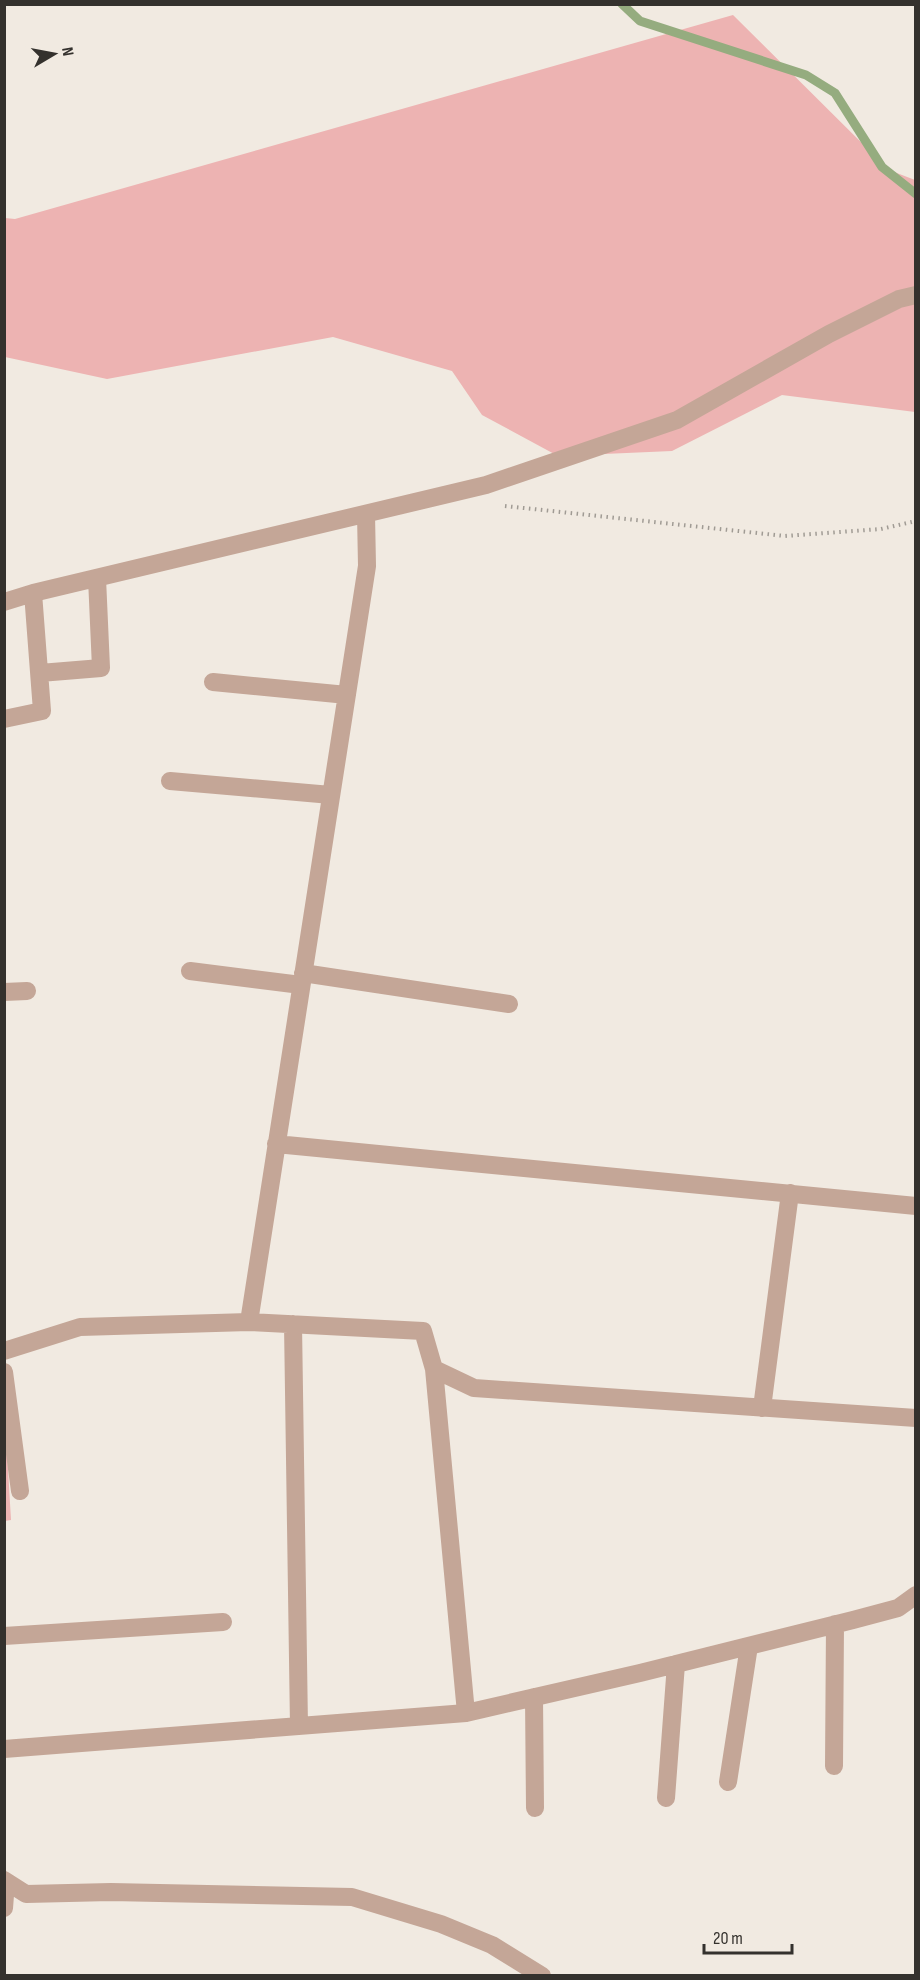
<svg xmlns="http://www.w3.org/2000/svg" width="920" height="1980" viewBox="0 0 920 1980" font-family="'Sofia Sans Condensed',sans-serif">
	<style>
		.green { fill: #edb3b2 }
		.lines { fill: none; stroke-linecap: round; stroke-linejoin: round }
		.stream { stroke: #95ac7f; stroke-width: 9 }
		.path { stroke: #a09b94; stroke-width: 4; stroke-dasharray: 1.5 4.5; stroke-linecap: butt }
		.minor { stroke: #c4a697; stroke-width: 18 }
	</style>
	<rect width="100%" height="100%" fill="#f1eae1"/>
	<path class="green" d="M733,15L889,170L915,180V412L782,395L672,451L558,456L482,415L452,371L333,337L107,379L5,357V218L15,219Z
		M4,1401L11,1520L5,1521H4Z"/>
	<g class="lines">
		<path class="stream" d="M622,4L640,21L806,75L835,93L882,167L916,194"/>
		<path class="path" d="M505,506L785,536L881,529L916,521"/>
		<path class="minor" d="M4,602L33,593L486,485L677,420L829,334L899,299L916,295
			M40,673L101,668L97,578
			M213,682L347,695
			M4,719L42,711L33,593
			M170,781L331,795
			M190,971L301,985
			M303,973L509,1004
			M4,992L27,991
			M276,1144L916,1206
			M249,1322L367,566L366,514
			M293,1324L299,1726
			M4,1351L80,1327L249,1322L423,1331L434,1369L466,1713
			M434,1369L474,1388L916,1418
			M4,1372L20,1491
			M762,1408L790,1193
			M4,1636L223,1622
			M534,1697L535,1808
			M4,1749L466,1713L640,1673L853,1620L898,1608L916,1595
			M834,1766L835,1624
			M728,1782L749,1646
			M666,1798L676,1664
			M4,1880L26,1894L111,1892L352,1897L441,1924L492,1945L542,1976
			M4,1908L6,1882"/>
	</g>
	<rect width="920" height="1980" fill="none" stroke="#34312d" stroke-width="12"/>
	<g transform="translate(54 54) rotate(80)" stroke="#f1eae1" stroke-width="4.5" paint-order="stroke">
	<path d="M0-4.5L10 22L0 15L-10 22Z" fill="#34312d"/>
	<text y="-9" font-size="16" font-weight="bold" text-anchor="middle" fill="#34312d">N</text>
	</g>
	<path d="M704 1944v9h88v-9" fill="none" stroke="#34312d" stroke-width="3"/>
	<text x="713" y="1944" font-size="18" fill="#34312d" stroke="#f1eae1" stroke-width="4.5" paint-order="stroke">20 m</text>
</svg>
